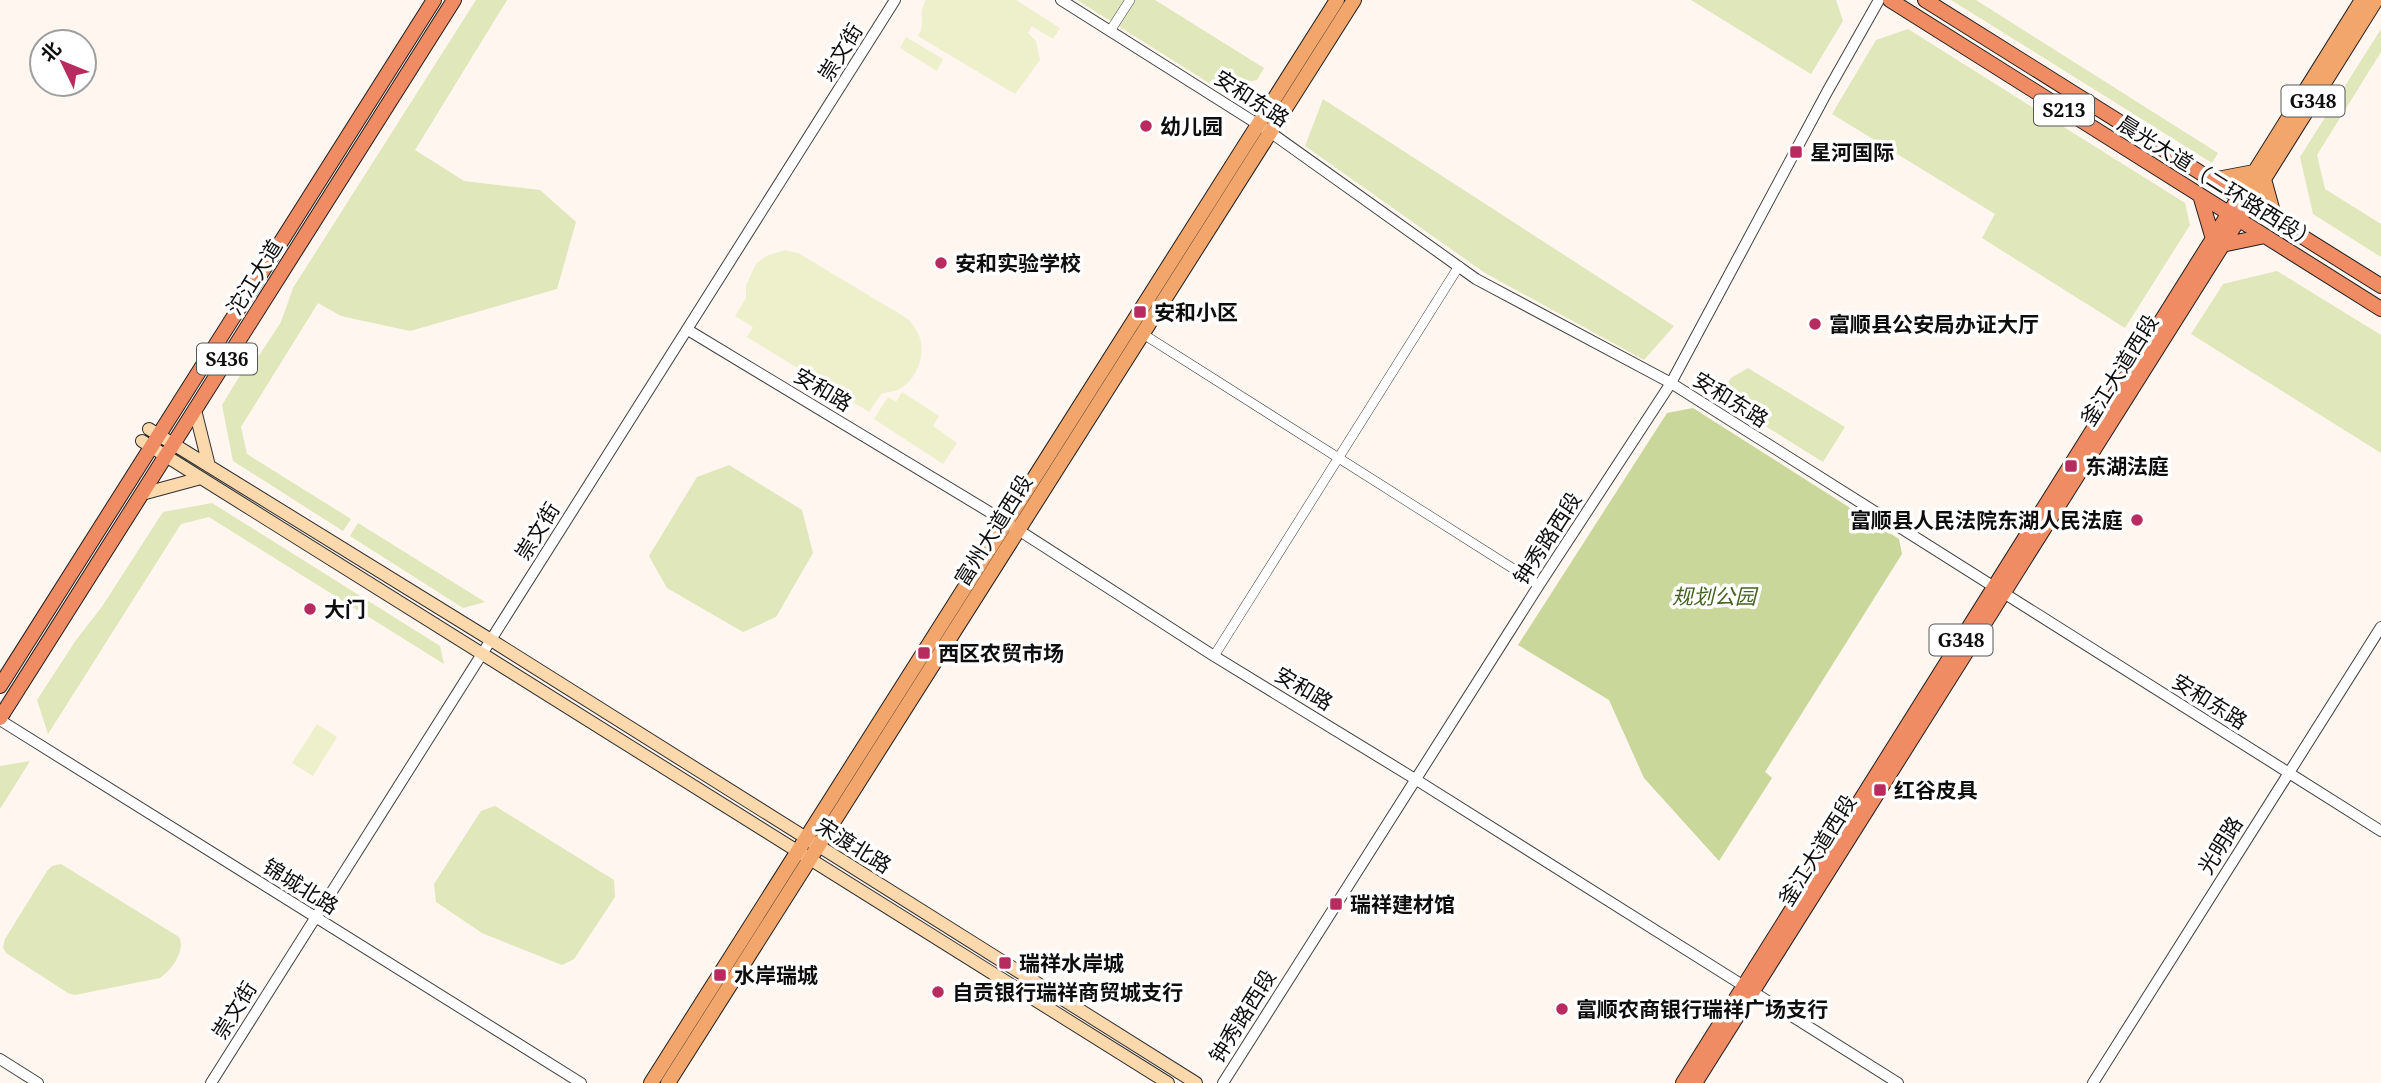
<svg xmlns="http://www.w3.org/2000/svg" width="2381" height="1083" viewBox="0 0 2381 1083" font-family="'Noto Serif','Noto Sans SC',serif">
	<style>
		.green { fill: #e0e7ba }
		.forest { fill: #c9d79a }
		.pitch { fill: #eeefcb }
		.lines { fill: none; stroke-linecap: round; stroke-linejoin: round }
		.minor-casing { stroke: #414141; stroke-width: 10 }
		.tertiary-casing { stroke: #414141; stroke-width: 12 }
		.secondary-casing { stroke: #303030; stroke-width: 14 }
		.primary-casing { stroke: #1f1f1f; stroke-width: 16 }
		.trunk-casing { stroke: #1f1f1f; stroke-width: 16 }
		.minor { stroke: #fff; stroke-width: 9 }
		.tertiary { stroke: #fff; stroke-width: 10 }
		.secondary { stroke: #fbd9ad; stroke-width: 12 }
		.primary { stroke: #f3a66b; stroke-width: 14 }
		.trunk { stroke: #f08c64; stroke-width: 14 }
		.poi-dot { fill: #b82b5f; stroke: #fff; stroke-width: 2.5 }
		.labels { text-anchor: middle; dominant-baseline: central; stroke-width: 7; stroke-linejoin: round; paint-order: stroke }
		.shield { fill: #fff; stroke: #565656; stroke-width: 2 }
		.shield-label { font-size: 19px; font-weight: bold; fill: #0e0e0e }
		.street-label { font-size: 21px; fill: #0e0e0e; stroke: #fff }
		.poi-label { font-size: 21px; font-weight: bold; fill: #0e0e0e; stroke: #fff; text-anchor: start }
		.park-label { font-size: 21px; font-style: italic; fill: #446321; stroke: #fff }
	</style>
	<rect width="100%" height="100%" fill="#fef6ef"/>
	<path class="green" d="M476,0H507L415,150L464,181L540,190L576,222L557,289L410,331L341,316L318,303L241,427L247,454L351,519L343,531L233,461L222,405L244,369L260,354L281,322L293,288Z
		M1077,0H1155L1264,68L1257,80L1217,88Z
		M1691,0H1836L1843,21L1811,74Z
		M1951,0H1976L2218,153L2212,163Z
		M1908,29L2185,203L2190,225L2125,328L1982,238L1995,214L1832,114L1876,40Z
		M2381,29V52L2317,155L2325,189L2381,224V257L2313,214L2300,157Z
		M1323,99L1674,326L1644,360L1485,273L1305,146Z
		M2277,271L2381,335V453L2191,334L2223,284Z
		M1748,368L1845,427L1823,462L1719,397L1731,378Z
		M729,465L802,510L813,553L776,617L743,632L667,588L649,556L697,477Z
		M212,503L440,646L444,664L209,517L181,524L48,734L37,700L76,640L101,608L163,512Z
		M358,523L485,602L463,608L350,536Z
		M30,761L0,809V766Z
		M495,806L614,880L615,897L574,959L562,965L482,933L436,902L434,884L481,811Z
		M61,864L179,937C186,950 172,970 160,978L75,995L68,993L6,953L3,947L5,939L47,871L52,866Z"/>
	<path class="forest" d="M1693,408L1899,539L1902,554L1765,772L1772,778L1719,861L1644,778L1609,700L1518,645L1667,413Z"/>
	<path class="pitch" d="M926,0H1016L1060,28L1053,39L1032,26L1028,33L1036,41L1040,60L1015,94L918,36C927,21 917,16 926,0Z
		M906,37L943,59L937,71L900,48Z
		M785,250L798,253L908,319C914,326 920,334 921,343C924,360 914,383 897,390C893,392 886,392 881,394L869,412L747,337L753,327L735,316L746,298V285L756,264L766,256Z
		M902,392L939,416L933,426L957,443L943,464L874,419L888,397L896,402Z
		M317,724L337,737L313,776L292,763Z"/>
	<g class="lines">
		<g class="minor-casing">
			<path id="minor" d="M1110,31L1130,0
				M1143,334L1539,585
				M1214,656L1459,266"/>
		</g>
		<g class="tertiary-casing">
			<path id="tertiary" d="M1061,0L1270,132L1476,279L1671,383L2381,831
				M688,330L1006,522L1214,656L1415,779L1898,1083
				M0,720L581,1083
				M0,1059L38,1083
				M211,1083L895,0
				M1223,1083L1539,585L1671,383L1827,92L1879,0
				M2093,1083L2381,627"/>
		</g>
		<g class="secondary-casing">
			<path id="secondary" d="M195,410L209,466
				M149,429L491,640L1196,1083
				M142,441L1168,1083
				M142,494L201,478"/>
		</g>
		<g class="primary-casing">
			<path id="primary" d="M2264,179L2275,219
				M2212,180L2254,172
				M2239,197L2362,0
				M2249,203L2376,0
				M651,1083L1337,0
				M668,1083L1354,0"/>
		</g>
		<g class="trunk-casing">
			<path id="trunk" d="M1890,0L2381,309
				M1925,0L2381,286
				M2200,195L2213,239
				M2222,245L2265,236
				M0,686L434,0
				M0,718L454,0
				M1683,1083L2239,197
				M1695,1083L2249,203"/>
		</g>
		<use href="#minor" class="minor"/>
		<use href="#tertiary" class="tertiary"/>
		<use href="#secondary" class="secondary"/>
		<use href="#primary" class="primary"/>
		<use href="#trunk" class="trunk"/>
	</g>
	<g class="poi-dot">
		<circle cx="1146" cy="126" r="7"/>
		<rect x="1789" y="145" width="14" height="14" rx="3.5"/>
		<circle cx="941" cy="263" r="7"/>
		<rect x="1133" y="305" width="14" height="14" rx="3.5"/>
		<circle cx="1815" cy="324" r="7"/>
		<rect x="2064" y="459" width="14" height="14" rx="3.5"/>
		<circle cx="2137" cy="520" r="7"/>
		<circle cx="310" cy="609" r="7"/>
		<rect x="917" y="646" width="14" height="14" rx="3.5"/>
		<rect x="1873" y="783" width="14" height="14" rx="3.5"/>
		<rect x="1329" y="897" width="14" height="14" rx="3.5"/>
		<rect x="998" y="956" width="14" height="14" rx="3.5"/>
		<rect x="713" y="968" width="14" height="14" rx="3.5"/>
		<circle cx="938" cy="992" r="7"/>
		<circle cx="1562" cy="1009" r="7"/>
	</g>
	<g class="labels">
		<g class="shield">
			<rect x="2281.5" y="85.5" width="63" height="31" rx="5"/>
			<rect x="2034" y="94.5" width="60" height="31" rx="5"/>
			<rect x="197" y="343.5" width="60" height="31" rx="5"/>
			<rect x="1929.5" y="624.5" width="63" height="31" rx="5"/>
		</g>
		<g class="shield-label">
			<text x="2313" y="101">G348</text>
			<text x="2064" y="110">S213</text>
			<text x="227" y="359">S436</text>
			<text x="1961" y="640">G348</text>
		</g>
		<g class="street-label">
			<text transform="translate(840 52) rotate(-58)">崇文街</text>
			<text transform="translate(1252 98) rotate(33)">安和东路</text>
			<text transform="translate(2218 182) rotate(32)">晨光大道（二环路西段）</text>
			<text transform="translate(254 277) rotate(-58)">沱江大道</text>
			<text transform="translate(2119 370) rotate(-58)">釜江大道西段</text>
			<text transform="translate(823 389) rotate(31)">安和路</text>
			<text transform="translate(1731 399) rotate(32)">安和东路</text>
			<text transform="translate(993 530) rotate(-58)">富州大道西段</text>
			<text transform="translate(537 531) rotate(-58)">崇文街</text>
			<text transform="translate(1547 538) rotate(-57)">钟秀路西段</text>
			<text transform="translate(1304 688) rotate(31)">安和路</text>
			<text transform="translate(2210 701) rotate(32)">安和东路</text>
			<text transform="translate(854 845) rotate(32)">宋渡北路</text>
			<text transform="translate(2220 845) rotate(-58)">光明路</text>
			<text transform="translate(1817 850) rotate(-58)">釜江大道西段</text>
			<text transform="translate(301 886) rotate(32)">锦城北路</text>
			<text transform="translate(234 1010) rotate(-58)">崇文街</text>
			<text transform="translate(1242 1016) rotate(-58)">钟秀路西段</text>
		</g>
		<g class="poi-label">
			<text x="1160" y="126">幼儿园</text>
			<text x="1810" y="152">星河国际</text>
			<text x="955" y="263">安和实验学校</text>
			<text x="1154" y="312">安和小区</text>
			<text x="1829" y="324">富顺县公安局办证大厅</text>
			<text x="2085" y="466">东湖法庭</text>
			<text x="2123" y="520" text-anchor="end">富顺县人民法院东湖人民法庭</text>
			<text x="324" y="609">大门</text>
			<text x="938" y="653">西区农贸市场</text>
			<text x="1894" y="790">红谷皮具</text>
			<text x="1350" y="904">瑞祥建材馆</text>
			<text x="1019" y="963">瑞祥水岸城</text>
			<text x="734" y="975">水岸瑞城</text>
			<text x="952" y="992">自贡银行瑞祥商贸城支行</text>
			<text x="1576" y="1009">富顺农商银行瑞祥广场支行</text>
		</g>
		<g class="park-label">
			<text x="1714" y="596">规划公园</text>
		</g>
	</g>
	<g transform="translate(63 63) rotate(313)"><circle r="33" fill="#ffffff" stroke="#9f9f9f" stroke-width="2"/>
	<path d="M0-5L12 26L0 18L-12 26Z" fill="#b82b5f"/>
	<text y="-10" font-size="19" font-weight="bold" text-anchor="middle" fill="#0e0e0e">北</text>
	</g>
</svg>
